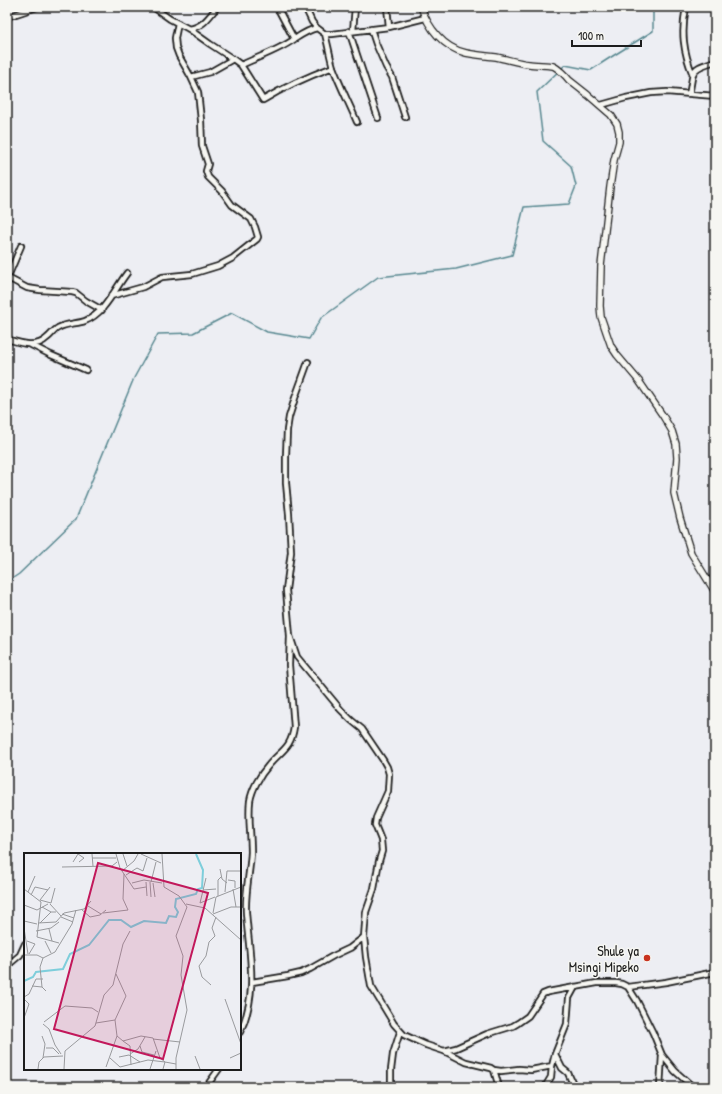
<svg xmlns="http://www.w3.org/2000/svg" width="722" height="1094" viewBox="0 0 722 1094" font-family="'Patrick Hand',sans-serif">
	<style>
		.lines { fill: none; stroke-linecap: round; stroke-linejoin: round }
		.stream { stroke: #57878f; stroke-width: 1.5 }
		.minor-casing { stroke: #1c1c1c; stroke-width: 8 }
		.tertiary-casing { stroke: #1c1c1c; stroke-width: 8 }
		.minor { stroke: #f6f6f2; stroke-width: 4.5 }
		.tertiary { stroke: #f6f6f2; stroke-width: 5.5 }
		.poi-dot { fill: #c8321e; stroke: #f6f6f2; stroke-width: 1.5 }
		.labels { text-anchor: middle; dominant-baseline: central; stroke-width: 3; stroke-linejoin: round; paint-order: stroke }
		.poi-label { font-size: 14px; fill: #1c1c1c; stroke: #f6f6f2; text-anchor: end }
		.inset-river { fill: none; stroke: #7ecedb; stroke-width: 2 }
		.inset-road { fill: none; stroke: #999a9d; stroke-width: 1 }
		.view { fill: #c2185b; fill-opacity: 0.15; stroke: #c2185b; stroke-width: 2 }
		.inset-edge { fill: none; stroke: #1c1c1c; stroke-width: 2 }
	</style>
	<rect width="100%" height="100%" fill="#edeef3"/>
	<filter id="ink" filterUnits="userSpaceOnUse"><feTurbulence type="fractalNoise" baseFrequency=".025" numOctaves="2"/><feDisplacementMap in="SourceGraphic" scale="8" xChannelSelector="R" yChannelSelector="G"/><feConvolveMatrix kernelMatrix="1 2 1 2 8 2 1 2 1" color-interpolation-filters="sRGB"/></filter>
	<g filter="url(#ink)">
		<g class="lines">
			<path class="stream" d="M7,582L19,574L76,519L134,378L158,334L193,333L232,313L267,332L309,339L321,318L378,277L456,269L512,255L524,207L569,204L576,186L571,166L543,141L537,92L565,65L591,70L608,59L653,31V7"/>
			<g class="minor-casing">
				<path id="minor" d="M153,7L170,19L189,29L210,44L233,59L241,65L263,100C286,86 309,76 333,67
					M277,7L294,39
					M305,7L312,22L317,28
					M387,7L389,27
					M686,7C681,32 683,51 693,75
					M7,17L37,7
					M189,29C204,26 208,18 217,7
					M371,29L376,44L386,67L392,77L405,117
					M349,31L378,118
					M353,31L355,7
					M325,34C328,45 330,57 333,67C340,86 349,103 357,122
					M241,65C254,59 268,54 281,47C294,41 303,31 317,28L325,34H332L389,27L425,18
					M191,77L210,72L233,59
					M689,94C691,87 691,81 693,74C695,66 708,64 715,61
					M601,105L626,98L651,93L667,92L715,96
					M8,278L27,288L40,290L72,292L76,293L86,301L102,310
					M7,279L21,246
					M111,296L143,287L162,277L192,274L218,266L233,258L257,239L258,237L255,227L251,219L232,205L222,191L208,177L206,171L208,164L202,146L201,120L198,92L191,77L179,56L176,48L175,38L178,23
					M7,339C20,343 36,349 47,338C51,335 54,330 58,328C66,323 77,324 85,321C105,313 114,290 127,273
					M31,345L51,355L86,370
					M290,636L297,657L341,710L351,720L362,729L383,760L387,767L389,774L388,791L376,818L375,825L381,840L382,851L379,861L374,889L366,912L364,937L366,957L371,986L394,1024L404,1035L426,1045L444,1051L456,1048L487,1034L513,1026L518,1023L528,1016L543,994L548,992L597,983H616L622,984L628,987L637,1001L653,1033L662,1055L675,1071L693,1087
					M7,966L20,955L25,944
					M252,982L288,976L301,973L310,969L333,956L350,948L364,937
					M628,987L666,982L715,972
					M240,1032C259,992 249,954 246,912C245,892 250,872 251,852C251,835 248,817 250,801C252,789 260,775 268,766C281,750 291,749 294,727L289,665L290,636L286,590L291,552L289,514L286,483V456L287,430L289,417L295,398L308,362
					M444,1051L466,1062L491,1068L494,1070L499,1087
					M555,1054L562,1068L568,1073L573,1084L578,1087
					M494,1070L501,1071L519,1069L531,1070L552,1066
					M206,1087L219,1069
					M391,1087V1070L393,1054L400,1032
					M545,1087L551,1077L552,1066L555,1054L567,1024L569,998L575,987
					M660,1087L662,1055"/>
			</g>
			<g class="tertiary-casing">
				<path id="tertiary" d="M421,7C428,27 443,48 466,53C476,55 486,56 496,57C507,59 518,63 529,64C534,65 549,65 553,66C558,68 566,76 569,80L588,95L611,115L617,124L619,132V142L614,160L610,187L601,266L600,306L601,317L611,346L617,355L639,381L663,416L672,431L676,444L677,458L674,493L680,518L691,553L715,592"/>
			</g>
			<use href="#minor" class="minor"/>
			<use href="#tertiary" class="tertiary"/>
		</g>
	</g>
	<circle class="poi-dot" cx="647" cy="958" r="4"/>
	<g class="labels">
		<g class="poi-label">
			<text x="639" y="950">Shule ya<tspan x="639" dy="16">Msingi Mipeko</tspan></text>
		</g>
	</g>
	<g transform="translate(24 853)">
		<rect width="217" height="217" fill="#edeef3"/>
		<path class="inset-river" d="M0,128L9,124L12,119L39,116L46,101L65,92L85,67H97L107,74L120,68L142,70L145,63L152,64L154,59L151,54L152,46L172,41L174,36L178,35L179,17L172,1"/>
		<path class="inset-road" d="M68,1L69,13M92,1L96,15L110,36L122,34M99,1L103,13M117,1L137,10M138,1L140,34L155,43L163,54L152,83L159,103L157,122L163,157L152,205V216M68,5H92M49,9L54,1L60,5L55,9M38,14L88,13L93,9M196,16L198,26L203,30M98,18L110,8L114,1M102,22L113,15L119,18L123,5M204,27L211,28V35M122,29L123,43M126,29L127,44M127,29L132,9M108,30L120,27L138,30M129,30L131,44M0,36L17,49L13,84L35,90M209,36L212,54M179,37L192,36M4,39L11,23M201,39L203,18H217M7,42L11,34L24,37M194,43V27L197,24M16,47L27,50L31,35M16,47L26,34M176,50L182,25M176,50L191,44M26,51L37,63M162,51L181,55L217,87M0,52L13,57L24,51M64,53L77,61M18,54L27,59H32M57,56L66,64L76,62L82,57M79,60L104,57L99,46L100,21M189,60L192,44L217,34M38,61L50,65M189,61L207,54H217M37,64L49,69M0,68L13,71M14,70L32,69L40,60L60,56L67,48M16,70L27,59M0,75L4,101M25,76L28,88M12,78L27,75L35,69M3,88L11,91L5,101M21,88L27,100M0,102H13L19,105L31,99L48,71L52,57M92,121L102,143L91,167L93,183L99,188L117,183L129,185L136,205L141,209L152,211M187,132L178,124L175,113L182,103L185,89L191,83L188,75L192,64M8,133L18,134L22,138M18,134L16,114L19,105M0,144L5,141L12,126H19M0,146L5,151L0,165M201,146L217,191M20,169L41,153L68,155L74,159M72,170L91,167M19,171L25,176L31,192L37,201M18,183L21,191L19,205M129,186L156,189M99,188L106,193L107,212M116,193L118,199L130,202M22,195H29L35,201M106,201L114,196L121,184M171,203L176,216M95,204L105,202L116,209M86,205L96,214L124,207L141,209L139,216M206,205L217,200M82,214L93,183M14,216L15,209L20,204L39,203M40,216L41,198L71,173L80,142L89,132L99,91L106,78M126,216L132,198"/>
		<path class="view" d="M74,10L184,40L139,206L30,176Z"/>
		<rect width="217" height="217" class="inset-edge"/>
	</g>
	<rect width="722" height="1094" fill="none" stroke="#f6f6f2" stroke-width="24"/>
	<rect x="12" y="12" width="698" height="1070" fill="none" stroke="#1c1c1c" stroke-width="1.5" filter="url(#ink)"/>
	<path d="M572 40v6h69v-6" fill="none" stroke="#1c1c1c" stroke-width="2"/>
	<text x="578" y="40" font-size="12" fill="#1c1c1c" stroke="#f6f6f2" stroke-width="3" paint-order="stroke">100 m</text>
</svg>
